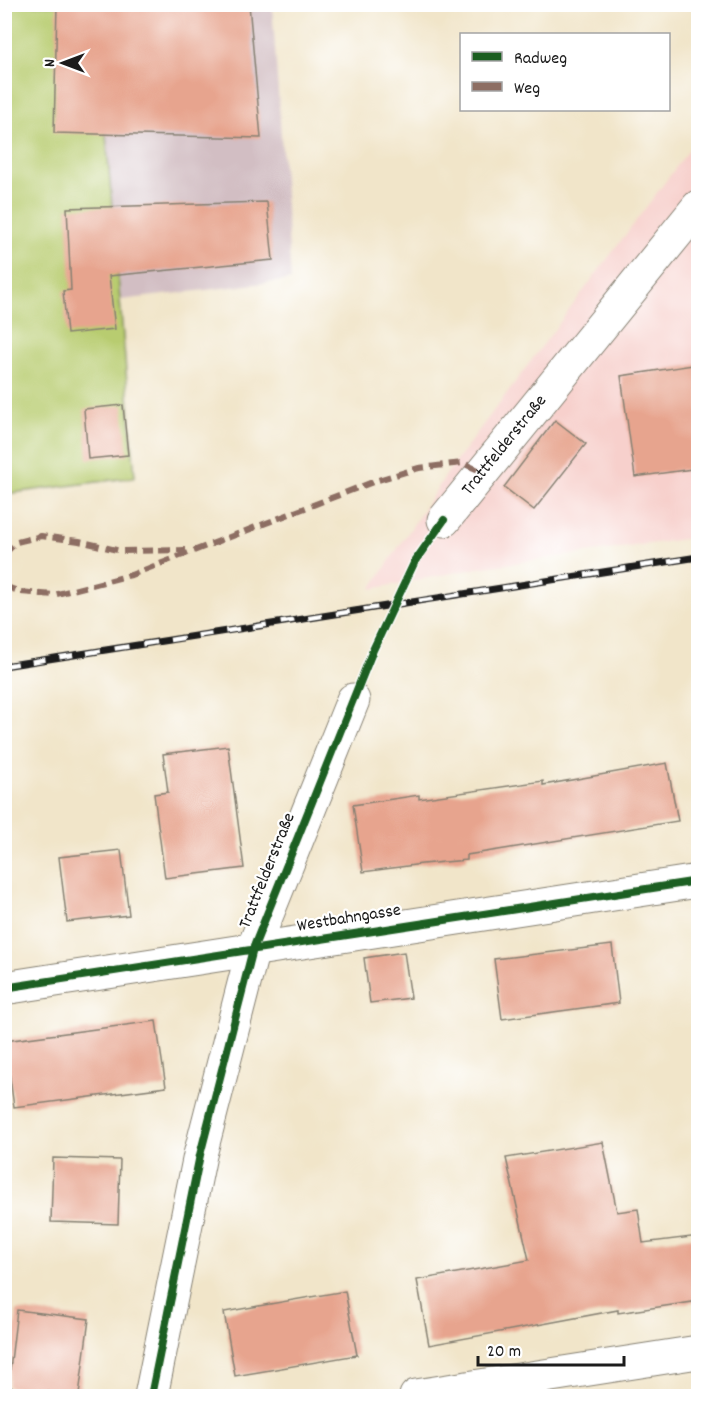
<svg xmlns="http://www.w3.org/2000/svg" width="703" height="1401" viewBox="0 0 703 1401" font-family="Dekko,sans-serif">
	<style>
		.built { fill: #f7d0cc }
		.industrial { fill: #d2bec3 }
		.green { fill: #b8cc70; stroke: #6a7446; stroke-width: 1.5 }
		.building { fill: #e7a48e }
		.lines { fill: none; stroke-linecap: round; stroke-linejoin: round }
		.minor-casing { stroke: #868072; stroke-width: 35 }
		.minor { stroke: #fff; stroke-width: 33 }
		.rail-casing { stroke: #1c1c1c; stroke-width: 7 }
		.rail { stroke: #fff; stroke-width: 4.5; stroke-dasharray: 14; stroke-linecap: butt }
		.quiet { stroke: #8d6e63; stroke-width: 6; stroke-dasharray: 12 6; stroke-linecap: butt }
		.cycleway-casing { stroke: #fff; stroke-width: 11 }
		.cycleway { stroke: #1b5e20; stroke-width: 8 }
		.labels { text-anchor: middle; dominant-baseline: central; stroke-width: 4.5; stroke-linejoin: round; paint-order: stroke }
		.street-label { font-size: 18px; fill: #1c1c1c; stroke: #fff }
	</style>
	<rect width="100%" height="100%" fill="#fff"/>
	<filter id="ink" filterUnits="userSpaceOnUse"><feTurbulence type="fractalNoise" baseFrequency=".0167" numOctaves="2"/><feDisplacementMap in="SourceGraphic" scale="12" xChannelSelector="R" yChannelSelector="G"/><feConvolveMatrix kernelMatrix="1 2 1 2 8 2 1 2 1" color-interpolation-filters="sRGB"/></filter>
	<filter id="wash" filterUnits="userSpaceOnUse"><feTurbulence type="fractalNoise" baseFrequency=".008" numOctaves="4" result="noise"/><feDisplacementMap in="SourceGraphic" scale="24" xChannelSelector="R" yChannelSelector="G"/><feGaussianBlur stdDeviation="1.35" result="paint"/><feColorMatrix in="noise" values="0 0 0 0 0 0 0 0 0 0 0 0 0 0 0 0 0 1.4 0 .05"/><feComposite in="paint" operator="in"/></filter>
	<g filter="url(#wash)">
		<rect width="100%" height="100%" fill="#f1e5c9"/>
		<path class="built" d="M698,138V537L478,568L371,589L450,469Z"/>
		<path class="industrial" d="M95,5H272L291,280L121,300Z"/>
		<path class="green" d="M4,5H95L135,477L5,494Z"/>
		<g id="blocks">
			<path class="building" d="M57,4H249L261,138L54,133Z
				M267,202L273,260L109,276L115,329L67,334L63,291L71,290L67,208Z
				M699,364V468L635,477L621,376Z
				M123,405L128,455L88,459L84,409Z
				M555,420L586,444L534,510L504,487Z
				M228,746L244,868L165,878L154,794L168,792L163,754Z
				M667,763L678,821L467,855V860L422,864L363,872L353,805L419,795V799L543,781V785Z
				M121,850L129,915L67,922L59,857Z
				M612,945L619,1003L502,1019L494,959Z
				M404,952L411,998L370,1003L364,958Z
				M156,1021L166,1087L14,1107L5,1041Z
				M603,1142L617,1212L638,1209L643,1243L699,1236V1301L618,1313V1310L429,1345L417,1280L529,1260L506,1158Z
				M53,1158L120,1160L118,1224L51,1222Z
				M345,1291L357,1355L235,1376L224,1312Z
				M17,1310L89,1319L79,1395L8,1387Z"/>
		</g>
	</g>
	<g filter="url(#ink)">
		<use href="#blocks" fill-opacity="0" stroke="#868072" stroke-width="1.5"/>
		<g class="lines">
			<g class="minor-casing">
				<g id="minor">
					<path id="s1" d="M444,520L698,207"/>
					<path d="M4,988L698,881"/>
					<path d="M151,1396L200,1155L253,949L353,700"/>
					<path d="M416,1396L698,1352"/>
				</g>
			</g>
			<use href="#minor" class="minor"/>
			<g class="rail-casing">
				<path id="rail" d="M4,666L698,557"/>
			</g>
			<use href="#rail" class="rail"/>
			<path class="quiet" d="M4,554L17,542L41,536L79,541L121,551L186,550
				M4,586L21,592L53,595L131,575L378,480L419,468L462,463L483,472"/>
			<g class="cycleway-casing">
				<path id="cycleway" d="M4,988L698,881
					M151,1396L200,1155L253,949L373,650L415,561L444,520"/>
			</g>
			<use href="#cycleway" class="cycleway"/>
		</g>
	</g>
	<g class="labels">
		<g class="street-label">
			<text stroke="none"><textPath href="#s1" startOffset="96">Trattfelderstraße</textPath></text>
			<text transform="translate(268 871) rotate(-68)">Trattfelderstraße</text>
			<text transform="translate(349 919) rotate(-9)">Westbahngasse</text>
		</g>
	</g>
	<rect width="703" height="1401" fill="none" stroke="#fff" stroke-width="24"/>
	<rect x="460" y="33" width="210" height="78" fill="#ffffff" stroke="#a4a4a4" stroke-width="1.5"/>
	<rect x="472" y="52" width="30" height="9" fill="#1b5e20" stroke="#a4a4a4" stroke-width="1.5"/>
	<text x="514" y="63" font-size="18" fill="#1c1c1c">Radweg</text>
	<rect x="472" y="82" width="30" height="9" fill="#8d6e63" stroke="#a4a4a4" stroke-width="1.5"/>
	<text x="514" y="93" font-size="18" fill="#1c1c1c">Weg</text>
	<g transform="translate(63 63) rotate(270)" stroke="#ffffff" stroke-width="4.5" paint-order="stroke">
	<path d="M0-4.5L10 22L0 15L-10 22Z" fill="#1c1c1c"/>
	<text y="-9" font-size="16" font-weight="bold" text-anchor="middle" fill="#1c1c1c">N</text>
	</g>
	<path d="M478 1356v9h146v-9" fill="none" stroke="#1c1c1c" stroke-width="3"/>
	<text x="487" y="1356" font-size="18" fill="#1c1c1c" stroke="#ffffff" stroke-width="4.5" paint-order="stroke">20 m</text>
</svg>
